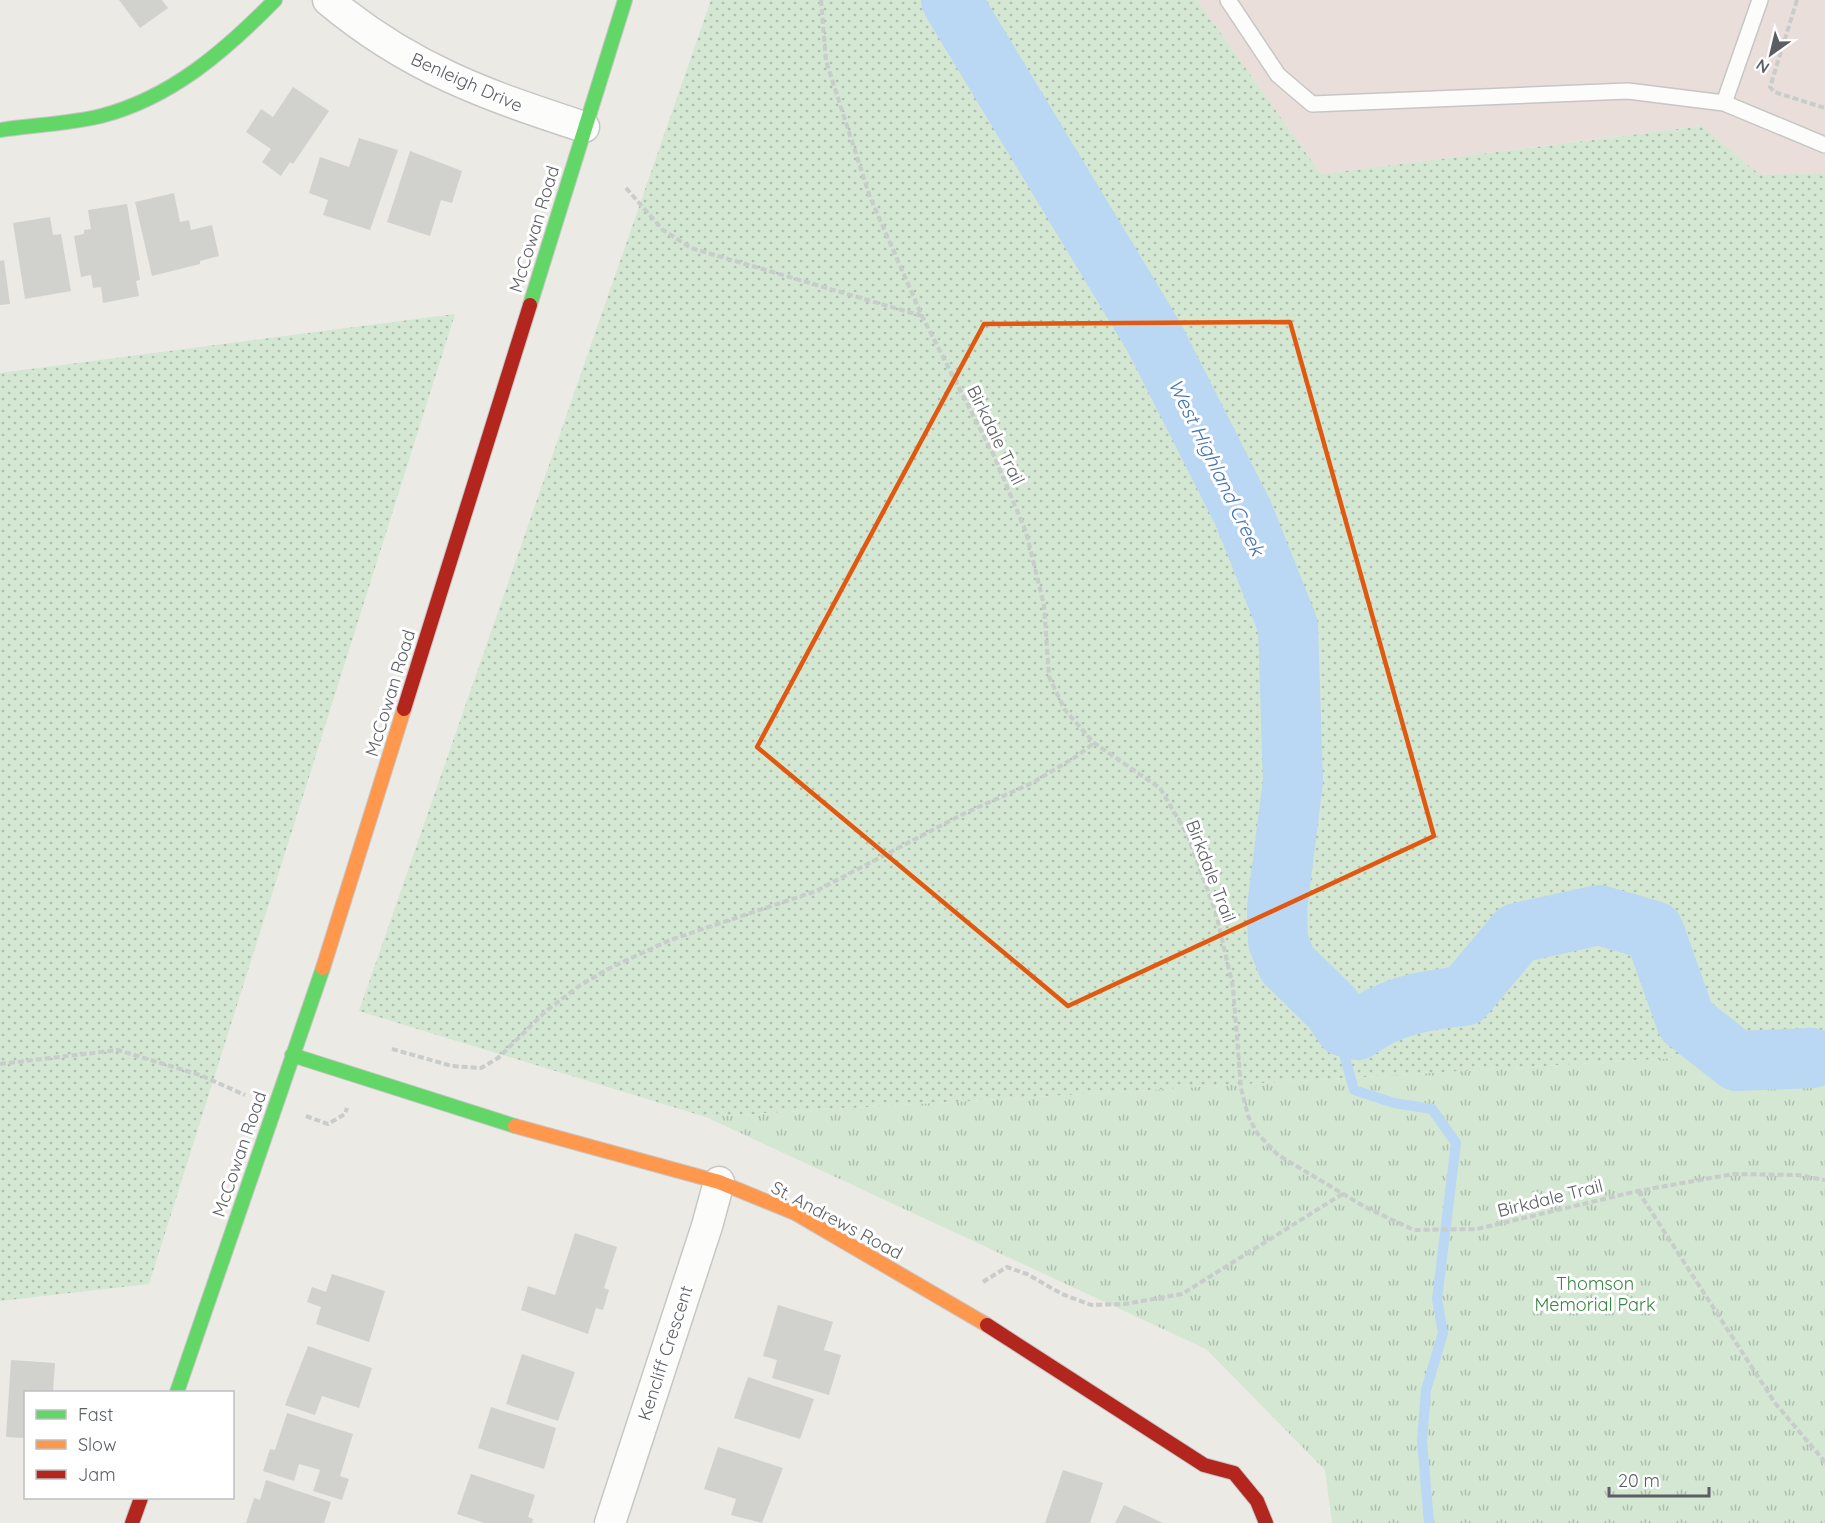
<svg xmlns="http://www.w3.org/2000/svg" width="1825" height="1523" viewBox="0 0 1825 1523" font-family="Quicksand,sans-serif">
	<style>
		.medical { fill: #eadeda }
		.grass { fill: url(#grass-dots) }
		.park { fill: url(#park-tufts) }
		.water { fill: url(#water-ripples) }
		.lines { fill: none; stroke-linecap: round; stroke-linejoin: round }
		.stream { stroke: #bad7f4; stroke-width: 10 }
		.river { stroke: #bad7f4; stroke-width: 60 }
		.building { fill: #d1d1ce }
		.lane-casing { stroke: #c6c6c6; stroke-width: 18 }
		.street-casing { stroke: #c6c6c6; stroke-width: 33 }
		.fast-casing { stroke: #c6c6c6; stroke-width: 16 }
		.slow-casing { stroke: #c6c6c6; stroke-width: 16 }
		.jam-casing { stroke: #c6c6c6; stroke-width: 16 }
		.path { stroke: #c8ccca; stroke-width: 4; stroke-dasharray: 6 3; stroke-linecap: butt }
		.lane { stroke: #fcfcfb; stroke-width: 15 }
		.street { stroke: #fcfcfb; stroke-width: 30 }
		.fast { stroke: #63d668; stroke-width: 14 }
		.slow { stroke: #ff974d; stroke-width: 14 }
		.jam { stroke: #b3261e; stroke-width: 14 }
		.marked { fill: none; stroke: #e15910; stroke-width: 4.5; stroke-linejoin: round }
		.labels { text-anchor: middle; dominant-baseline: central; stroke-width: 6; stroke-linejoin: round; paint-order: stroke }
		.street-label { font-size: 18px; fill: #5b5e63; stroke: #fff }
		.park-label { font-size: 18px; fill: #398441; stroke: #fff }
		.water-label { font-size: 20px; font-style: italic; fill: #4574b4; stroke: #fff }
	</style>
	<defs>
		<pattern id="grass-dots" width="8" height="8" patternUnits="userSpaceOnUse" patternTransform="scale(1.5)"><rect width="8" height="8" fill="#d3e7d2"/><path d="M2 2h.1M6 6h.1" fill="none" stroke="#aebeae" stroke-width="1.8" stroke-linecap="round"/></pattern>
		<pattern id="park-tufts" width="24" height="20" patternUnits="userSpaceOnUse" patternTransform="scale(1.5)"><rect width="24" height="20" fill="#d3e7d2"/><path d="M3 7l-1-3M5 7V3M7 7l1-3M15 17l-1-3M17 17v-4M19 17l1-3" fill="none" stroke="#aebeae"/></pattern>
		<pattern id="water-ripples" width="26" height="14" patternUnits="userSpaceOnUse" patternTransform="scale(1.5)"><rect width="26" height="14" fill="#bad7f4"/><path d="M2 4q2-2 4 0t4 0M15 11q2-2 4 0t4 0" fill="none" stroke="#9ab2c9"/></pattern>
	</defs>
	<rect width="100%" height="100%" fill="#ebeae5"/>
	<path class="medical" d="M1197,0H1825V173L1760,175L1701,126L1321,174Z"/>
	<path class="grass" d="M711,0H1197L1321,174L1702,126L1760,175L1825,173V1049L706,1117L359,1011Z
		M455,314L149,1284L0,1301V373Z"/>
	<path class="park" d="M1825,1049V1523H1332L1325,1470L1206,1349L706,1117Z"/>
	<path class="water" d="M1825,1039V1075L1805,1068Z"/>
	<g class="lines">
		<path class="stream" d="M1345,1027V1058L1354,1090L1394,1103L1432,1109L1456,1143L1437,1299L1443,1333L1426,1390L1422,1441L1429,1523"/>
		<path class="river" d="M951,0L1154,337L1243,513L1288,626L1293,781L1277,908L1278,941L1287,964L1332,1008L1345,1027L1357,1030C1391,1006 1424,1000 1464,996L1517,933L1599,915L1654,931L1686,1021L1737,1061L1812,1058"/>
	</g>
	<path class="building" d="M119,0H162L168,8L140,28Z
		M293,87L329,111L293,164L290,162L281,176L262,162L271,149L246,132L261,109L273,117Z
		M359,138L398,150L370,230L323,215L328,200L309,193L320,157L349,167Z
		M410,151L462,171L452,203L441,200L430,236L387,222Z
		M174,193L180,222L189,220L191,230L212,225L219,256L200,261V264L152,276L135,202Z
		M127,204L140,280L136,281L139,296L103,303L101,287L93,288L91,275L81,277L74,236L84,234V230L91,229L88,210Z
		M50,217L53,235L61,234L71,291L25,299L13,223Z
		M4,260L10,304L0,305V261Z
		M575,1233L617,1247L604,1288L609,1290L603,1310L596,1308L588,1334L521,1310L528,1286L555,1295Z
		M332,1274L385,1291L369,1342L316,1324L321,1307L307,1302L312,1287L326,1292Z
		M778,1305L833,1322L824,1350L841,1355L829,1395L772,1378L777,1360L763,1356Z
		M308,1346L372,1368L359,1408L322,1396L315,1415L285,1405Z
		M522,1354L575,1372L558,1421L506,1404Z
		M11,1360L55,1363L53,1392H26V1438L6,1437Z
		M748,1377L814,1399L800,1439L734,1418Z
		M491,1407L556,1428L544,1469L478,1448Z
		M287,1413L353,1434L340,1476L349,1479L342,1500L313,1491L320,1470L299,1464L294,1481L263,1471L270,1449L275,1450Z
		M718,1447L783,1468L762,1523L731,1515L736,1499L704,1489Z
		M1063,1470L1103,1483L1090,1523H1045Z
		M471,1474L535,1495L528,1517L533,1519L532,1523H484L457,1514Z
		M266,1480L331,1502L324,1523H246L254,1498L260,1500Z
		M1124,1505L1163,1523H1115Z"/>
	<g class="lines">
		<g class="lane-casing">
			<path id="lane" d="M1228,0L1278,75L1312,104L1628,91L1724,103L1825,145
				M1724,103L1760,0"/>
		</g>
		<g class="street-casing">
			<path id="street" d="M328,0C409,68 486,95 584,127
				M610,1523L707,1226L719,1182"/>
		</g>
		<g class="fast-casing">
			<path id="fast" d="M0,130C33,125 68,124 101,116C171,98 225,51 275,0
				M530,305L625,0
				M292,1055L515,1126
				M177,1392L323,968"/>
		</g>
		<g class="slow-casing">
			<path id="slow" d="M323,968L404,709
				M515,1126L719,1182L795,1213L987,1325"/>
		</g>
		<g class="jam-casing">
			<path id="jam" d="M404,709L530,305
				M987,1325L1204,1465L1234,1473L1257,1501L1266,1523
				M132,1523L141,1498"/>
		</g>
		<path class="path" d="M821,0L826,61L870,197L922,316L994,456L1026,532L1044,605L1049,677L1065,710L1094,743L1160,788L1187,834L1216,913L1233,987L1241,1088L1248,1116L1257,1133L1278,1155L1365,1207L1414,1230L1477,1229L1638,1191L1733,1174L1797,1175L1825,1180
			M1797,0L1770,87L1774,92L1825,108
			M626,188L663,230L691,248L922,316
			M392,1049L452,1066L481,1068L498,1058L546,1011L579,986L610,968L670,940L816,891L963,814L1032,783L1077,756L1094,743
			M0,1064L118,1050L200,1075L245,1095
			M306,1116L328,1124L345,1114L347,1108
			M1638,1191L1775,1403L1825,1462
			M983,1282L1007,1267L1027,1274L1062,1294L1091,1305L1125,1304L1182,1294L1344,1193"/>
		<use href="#lane" class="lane"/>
		<use href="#street" class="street"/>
		<use href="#fast" class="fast"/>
		<use href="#slow" class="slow"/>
		<use href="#jam" class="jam"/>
	</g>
	<path class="marked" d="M1290,322L1434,836L1068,1006L757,747L984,324Z"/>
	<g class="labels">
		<g class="street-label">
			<text transform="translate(467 82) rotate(24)">Benleigh Drive</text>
			<text transform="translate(534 229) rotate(-73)">McCowan Road</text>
			<text transform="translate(996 435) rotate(64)">Birkdale Trail</text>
			<text transform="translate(390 693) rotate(-73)">McCowan Road</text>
			<text transform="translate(1211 871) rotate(69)">Birkdale Trail</text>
			<text transform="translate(239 1154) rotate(-71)">McCowan Road</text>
			<text transform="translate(1550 1198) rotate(-14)">Birkdale Trail</text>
			<text transform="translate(837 1220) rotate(28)">St. Andrews Road</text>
			<text transform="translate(665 1353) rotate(-72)">Kencliff Crescent</text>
		</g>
		<g class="park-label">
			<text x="1595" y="1283">Thomson<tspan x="1595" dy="21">Memorial Park</tspan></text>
		</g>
		<g class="water-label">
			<text transform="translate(1217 467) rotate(64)">West Highland Creek</text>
		</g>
	</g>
	<rect x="24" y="1391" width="210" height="108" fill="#ffffff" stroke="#bdbfc1" stroke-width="1.5"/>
	<rect x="36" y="1410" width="30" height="9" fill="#63d668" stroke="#bdbfc1" stroke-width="1.5"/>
	<text x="78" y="1421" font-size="18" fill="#5b5e63">Fast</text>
	<rect x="36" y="1440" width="30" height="9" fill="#ff974d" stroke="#bdbfc1" stroke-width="1.5"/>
	<text x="78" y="1451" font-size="18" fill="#5b5e63">Slow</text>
	<rect x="36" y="1470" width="30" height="9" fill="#b3261e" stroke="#bdbfc1" stroke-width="1.5"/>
	<text x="78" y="1481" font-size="18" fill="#5b5e63">Jam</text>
	<g transform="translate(1771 54) rotate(214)" stroke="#ffffff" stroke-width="4.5" paint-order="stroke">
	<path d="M0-4.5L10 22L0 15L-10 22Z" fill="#5b5e63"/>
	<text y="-9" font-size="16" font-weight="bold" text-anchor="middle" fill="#5b5e63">N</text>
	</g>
	<path d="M1609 1487v9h100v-9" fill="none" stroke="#5b5e63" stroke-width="3"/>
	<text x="1618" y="1487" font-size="18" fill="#5b5e63" stroke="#ffffff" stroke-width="4.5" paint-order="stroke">20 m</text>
</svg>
